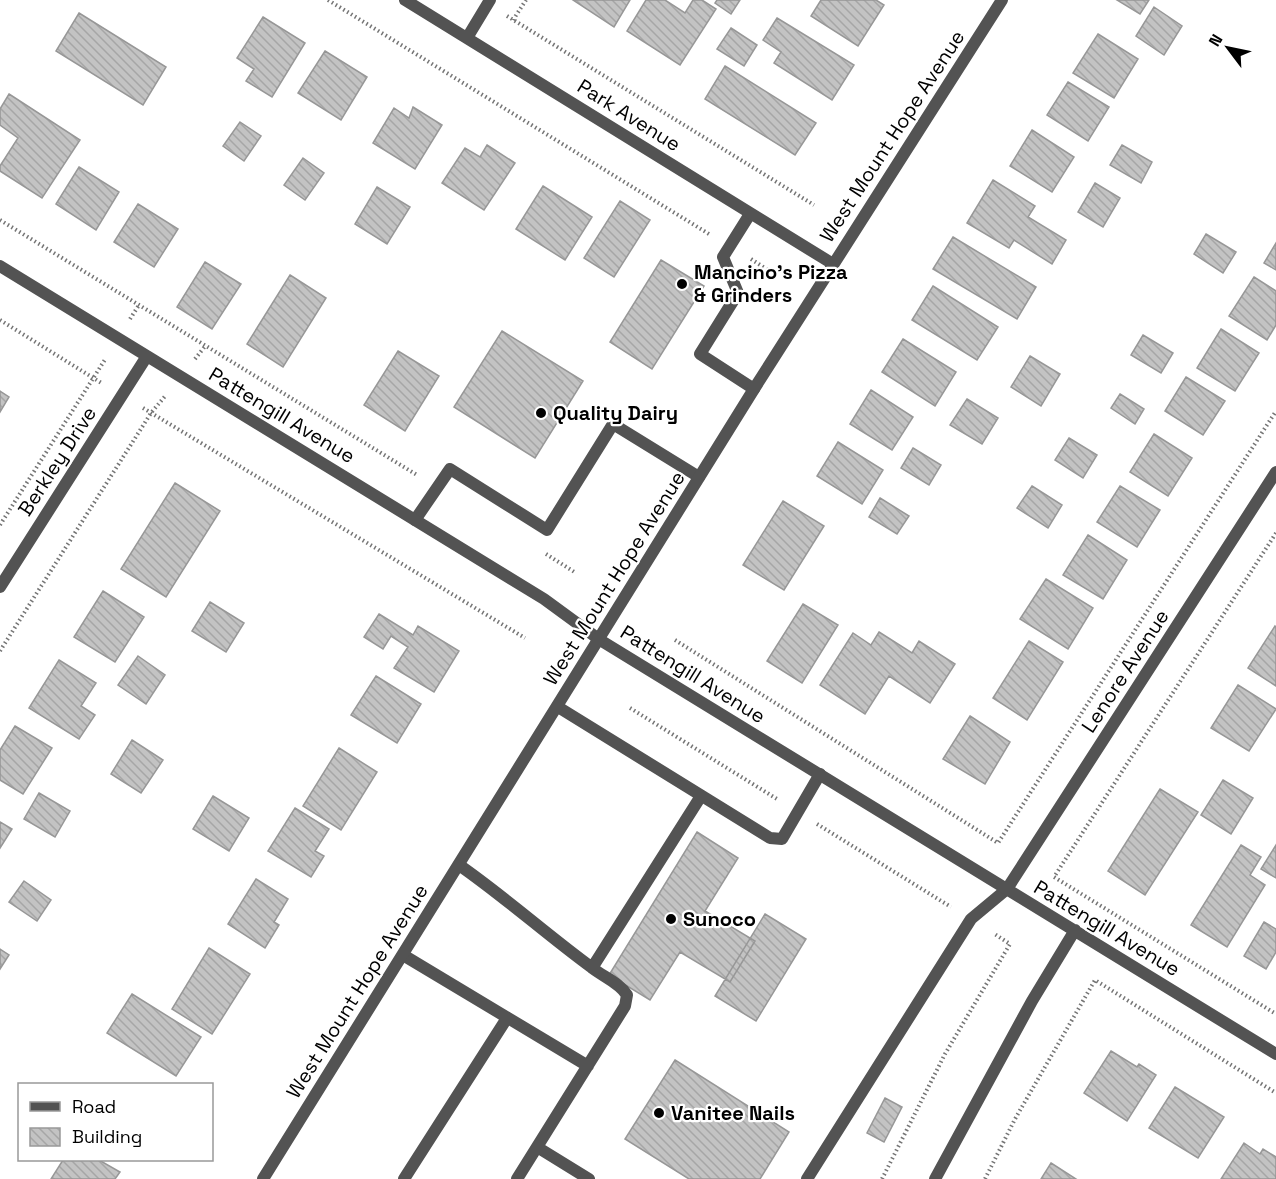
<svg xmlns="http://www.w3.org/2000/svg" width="1276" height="1179" viewBox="0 0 1276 1179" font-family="'Space Grotesk',sans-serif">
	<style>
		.building { fill: url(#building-back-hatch); stroke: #979797; stroke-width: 1.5 }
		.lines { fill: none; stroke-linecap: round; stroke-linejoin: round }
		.path { stroke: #757575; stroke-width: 4; stroke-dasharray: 1.5 3; stroke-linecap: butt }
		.service { stroke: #535353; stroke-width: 12 }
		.minor { stroke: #535353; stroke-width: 12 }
		.tertiary { stroke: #535353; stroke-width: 12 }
		.poi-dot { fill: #000; stroke: #fff; stroke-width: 2 }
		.labels { text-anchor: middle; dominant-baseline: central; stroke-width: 4.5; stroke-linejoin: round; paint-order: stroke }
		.street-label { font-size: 20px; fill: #000; stroke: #fff }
		.poi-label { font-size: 20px; font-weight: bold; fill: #000; stroke: #fff; text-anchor: start }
	</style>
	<defs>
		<pattern id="building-back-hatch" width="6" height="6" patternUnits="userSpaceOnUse" patternTransform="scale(1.5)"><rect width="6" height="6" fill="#c3c3c3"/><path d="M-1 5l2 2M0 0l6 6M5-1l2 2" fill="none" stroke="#a6a6a6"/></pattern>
	</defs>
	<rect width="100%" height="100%" fill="#fff"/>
	<path class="building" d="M573,0H630L614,27Z
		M646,0H665L685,13L693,0H702L716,9L680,65L627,31Z
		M717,0H740L731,14L715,3Z
		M821,0H876L884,5L858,46L811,16Z
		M1117,0H1149L1140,14Z
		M1154,7L1182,26L1164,55L1136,36Z
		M79,13L166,67L143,105L56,51Z
		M263,17L305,43L272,97L246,81L254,69L237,58Z
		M777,18L854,65L832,100L774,63L781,52L763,40Z
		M731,28L757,45L744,66L717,49Z
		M1098,34L1138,59L1114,98L1073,73Z
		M325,51L367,77L341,120L298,93Z
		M725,66L816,123L795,155L705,99Z
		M1068,82L1109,107L1088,141L1047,115Z
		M9,94L80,140L42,198L0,171V166L18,138L0,125V109Z
		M413,107L442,125L415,169L373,143L394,108L409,118Z
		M240,122L261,136L244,161L223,146Z
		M1032,130L1074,157L1052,192L1010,166Z
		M487,145L515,163L484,210L442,183L465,148L480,157Z
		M1122,145L1152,162L1141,183L1110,165Z
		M303,158L324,173L305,200L284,185Z
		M79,167L119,192L96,230L56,204Z
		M993,180L1035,206L1028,217L1066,240L1052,264L1014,240L1009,248L967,223Z
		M1095,183L1120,198L1103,227L1078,212Z
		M543,186L592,217L565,260L516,229Z
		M377,187L410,207L387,244L355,224Z
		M620,201L650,220L614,277L584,258Z
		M138,204L178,229L154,267L114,242Z
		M1206,234L1236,252L1223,273L1194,254Z
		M953,237L1036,287L1017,319L933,269Z
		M1276,243V270L1264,263Z
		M661,260L704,286L652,369L610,342Z
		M205,262L241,284L212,329L177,307Z
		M290,275L326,298L283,367L247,344Z
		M1254,277L1276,291V325L1267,340L1229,316Z
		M933,286L998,327L977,360L912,320Z
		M1221,329L1259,353L1235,391L1197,368Z
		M502,331L583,381L535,458L454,407Z
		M1143,335L1173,353L1161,373L1131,355Z
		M903,339L956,372L935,406L882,372Z
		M398,351L439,376L405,431L364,405Z
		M1030,356L1060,374L1041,406L1011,387Z
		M1186,377L1225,401L1203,435L1165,411Z
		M871,390L913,417L892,450L850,424Z
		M0,391L9,397L0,412Z
		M1120,394L1144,409L1135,424L1111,408Z
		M967,399L998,418L982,444L950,425Z
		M1154,434L1192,458L1168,496L1130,472Z
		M1069,438L1097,455L1083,478L1055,460Z
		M838,442L883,470L862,504L817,476Z
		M913,448L941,465L929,485L901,468Z
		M175,483L220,511L166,597L121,569Z
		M1032,486L1062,505L1048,528L1017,508Z
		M1120,486L1160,510L1137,547L1097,522Z
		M880,498L909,516L897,534L869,517Z
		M783,501L824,526L784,590L743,565Z
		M1088,535L1127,560L1103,599L1063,575Z
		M1046,579L1093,608L1068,649L1020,619Z
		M103,591L144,617L115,662L74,637Z
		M210,602L244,623L226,652L192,631Z
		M803,604L838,625L802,683L767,661Z
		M379,614L413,635L418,626L459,651L434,692L394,668L408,647L391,636L383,649L364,637Z
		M1275,626L1276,627V686L1248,668Z
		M879,632L912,653L919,641L955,664L930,703L889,676L865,714L820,685L853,633L871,645Z
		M1029,641L1063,662L1027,720L993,698Z
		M138,656L165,675L146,704L118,685Z
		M59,660L96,683L81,706L95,715L79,739L29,708Z
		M376,676L421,704L397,743L351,715Z
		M1238,685L1276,709L1249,751L1211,728Z
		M970,716L1010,742L985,784L943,759Z
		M15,726L52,748L23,794L0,780V750Z
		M132,740L163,760L141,793L111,774Z
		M339,748L377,772L341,830L303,806Z
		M1223,780L1253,798L1231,834L1201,815Z
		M1160,789L1198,812L1145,895L1108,871Z
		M39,793L70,811L55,837L24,819Z
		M213,796L249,818L229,851L193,829Z
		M295,808L329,829L315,851L324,856L311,877L268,851Z
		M0,822L12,829L0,848Z
		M697,832L738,858L705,911L755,941L730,982L680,952L650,1000L609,975Z
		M1241,845L1261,857L1250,875L1265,885L1227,947L1191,925Z
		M1276,845V878L1261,869Z
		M256,879L288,899L274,922L279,925L265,948L228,924Z
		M24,881L51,900L37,921L9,902Z
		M765,914L806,939L756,1021L715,996Z
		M1264,922L1276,929V952L1266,969L1244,956Z
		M209,948L250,974L212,1034L172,1009Z
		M0,949L9,955L0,969Z
		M132,994L201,1037L176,1076L107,1033Z
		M1111,1051L1137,1067L1139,1064L1156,1075L1127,1121L1084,1093Z
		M675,1060L789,1132L760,1179H689L625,1139Z
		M1175,1087L1224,1117L1198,1158L1149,1128Z
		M885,1098L902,1107L884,1142L867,1133Z
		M1244,1143L1260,1154L1263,1149L1276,1157V1179H1221Z
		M63,1160H99L120,1172L115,1179H51Z
		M1051,1163L1076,1179H1041Z"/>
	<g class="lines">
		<path class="path" d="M328,0L709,234
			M507,16L814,205
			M513,20L526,0
			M0,220L417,475
			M751,259L771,272
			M130,319L139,305
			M0,320L103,384
			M195,359L206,345
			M143,408L525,638
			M0,525L106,358
			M1276,533L1054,877L1276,1014
			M546,554L576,573
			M675,640L998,843L1276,411
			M0,651L151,413L166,395
			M630,708L777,799
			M817,824L951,907
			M882,1179L945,1054L1010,944L993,933
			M985,1179L1015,1119L1095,980L1276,1093"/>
		<path class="service" d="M750,214L723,257L738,293L700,354L754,389
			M415,520L450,469L547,530L613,424L699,477
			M558,707L770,838L782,839L820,774
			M459,865C505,897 546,934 591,967C603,977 619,982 627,995L625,1006L517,1179
			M403,955L588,1066
			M592,968L701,796
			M537,1147L589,1179
			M404,1179L507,1018
			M807,1179L971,919L1007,889"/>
		<path class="minor" d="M405,0L833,264
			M467,38L490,0
			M0,266L544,599L600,640L1276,1054
			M0,587L147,356
			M1007,889L1276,472
			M935,1179L1032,1001L1075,930"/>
		<path class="tertiary" d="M263,1179L754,389L1002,0"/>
	</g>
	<g class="poi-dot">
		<circle cx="682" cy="284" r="6"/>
		<circle cx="541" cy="413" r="6"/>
		<circle cx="671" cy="919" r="6"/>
		<circle cx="659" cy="1113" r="6"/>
	</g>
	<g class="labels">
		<g class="street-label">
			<text transform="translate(629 115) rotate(32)">Park Avenue</text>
			<text transform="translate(892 136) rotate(-57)">West Mount Hope Avenue</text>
			<text transform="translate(282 415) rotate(31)">Pattengill Avenue</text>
			<text transform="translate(57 461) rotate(-57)">Berkley Drive</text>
			<text transform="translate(614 578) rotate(-58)">West Mount Hope Avenue</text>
			<text transform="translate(1125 671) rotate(-57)">Lenore Avenue</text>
			<text transform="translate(693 674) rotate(32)">Pattengill Avenue</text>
			<text transform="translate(1107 928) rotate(31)">Pattengill Avenue</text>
			<text transform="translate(357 991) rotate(-58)">West Mount Hope Avenue</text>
		</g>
		<g class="poi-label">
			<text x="694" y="272">Mancino's Pizza<tspan x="694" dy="23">&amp; Grinders</tspan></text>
			<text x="553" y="413">Quality Dairy</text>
			<text x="683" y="919">Sunoco</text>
			<text x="671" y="1113">Vanitee Nails</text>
		</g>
	</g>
	<rect x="18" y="1083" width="195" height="78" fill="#ffffff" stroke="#999999" stroke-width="1.5"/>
	<rect x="30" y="1102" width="30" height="9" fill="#535353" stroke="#999999" stroke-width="1.5"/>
	<text x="72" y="1113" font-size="18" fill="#000000">Road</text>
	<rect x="30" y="1128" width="30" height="18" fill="url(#building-back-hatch)" stroke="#999999" stroke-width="1.5"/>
	<text x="72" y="1143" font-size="18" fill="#000000">Building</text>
	<g transform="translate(1228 48) rotate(302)" stroke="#ffffff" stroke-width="4.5" paint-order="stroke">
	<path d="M0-4.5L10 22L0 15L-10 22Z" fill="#000000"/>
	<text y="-9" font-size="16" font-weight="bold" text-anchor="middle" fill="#000000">N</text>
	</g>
</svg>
